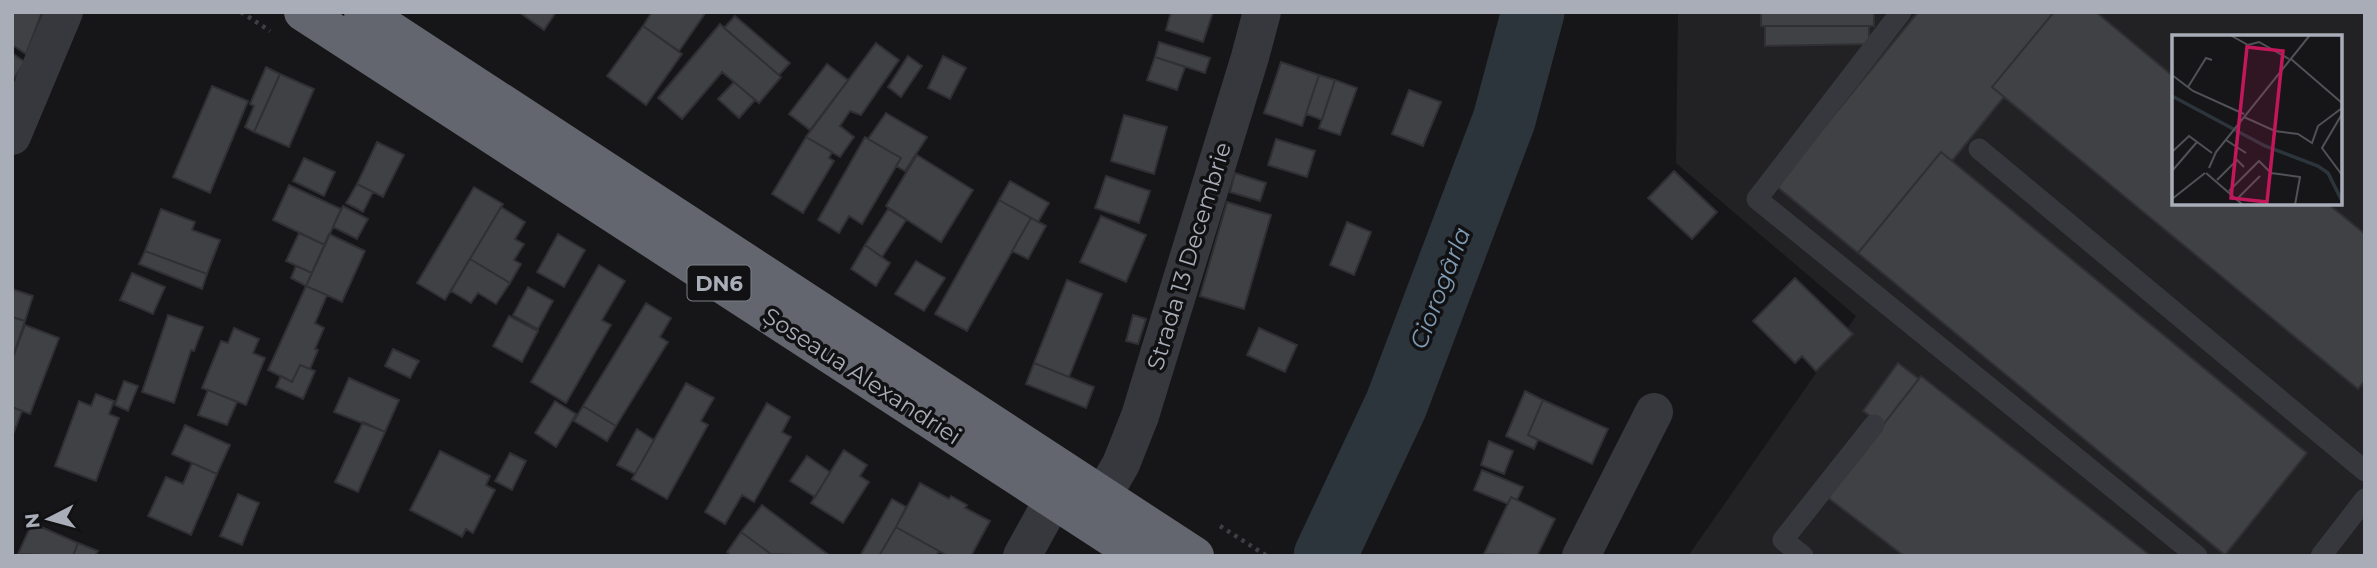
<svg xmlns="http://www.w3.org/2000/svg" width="2377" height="568" viewBox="0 0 2377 568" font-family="Montserrat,sans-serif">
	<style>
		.built { fill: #222225; fill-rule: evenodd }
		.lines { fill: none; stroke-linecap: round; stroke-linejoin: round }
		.river { stroke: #2c353c; stroke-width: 63 }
		.building { fill: #404145; stroke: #303034; stroke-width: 2 }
		.path { stroke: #3d3f44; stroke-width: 4.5; stroke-dasharray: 3.5 5; stroke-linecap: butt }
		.lane { stroke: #37383d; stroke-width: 21 }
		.street { stroke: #37383d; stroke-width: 38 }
		.highway { stroke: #63666e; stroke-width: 38 }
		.labels { text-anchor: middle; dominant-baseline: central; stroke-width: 7; stroke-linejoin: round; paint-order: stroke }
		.shield { fill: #111113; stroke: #7b7e86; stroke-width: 2 }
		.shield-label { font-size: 21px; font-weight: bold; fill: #a8adb8 }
		.street-label { font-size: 23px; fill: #a8adb8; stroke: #111113 }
		.water-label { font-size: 24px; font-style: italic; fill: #7f9bb3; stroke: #111113 }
		.inset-river { fill: none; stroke: #2c353c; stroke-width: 3.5 }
		.inset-road { fill: none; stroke: #505258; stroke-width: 2 }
		.view { fill: #c2185b; fill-opacity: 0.15; stroke: #c2185b; stroke-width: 3.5 }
		.inset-edge { fill: none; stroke: #a8adb8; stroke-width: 3.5 }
	</style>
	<rect width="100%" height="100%" fill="#161618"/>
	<path class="built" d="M1678,12H2365V556H1688L1856,316L1676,163ZM2174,37H2340V203H2174Z"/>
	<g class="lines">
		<path class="river" d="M1325,556L1396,405L1504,120L1533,12"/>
	</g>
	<path class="building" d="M12,12H42L26,54L12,45Z
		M519,12H556L544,30Z
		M652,12H706L679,51L643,26Z
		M1171,12H1213L1203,42L1166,30Z
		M1761,12H1874V26H1761Z
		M1918,12H2054L1992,87L2004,97L1952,161L1941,152L1858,253L1776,186Z
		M2054,12H2096L2174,77V203H2327L2365,234V381L2358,389L1992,87Z
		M735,16L790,63L779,75L724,28Z
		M720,24L781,77L759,103L722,72L682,119L658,98Z
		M643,26L682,54L646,105L607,76Z
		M1765,26H1869V44L1765,46Z
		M1159,42L1210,58L1205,73L1155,57Z
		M876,43L899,60L861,115L850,111L840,126L854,137L840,157L806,137Z
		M12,53L25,62L12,81Z
		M908,56L922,66L901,97L888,87Z
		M943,56L966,68L950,99L928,88Z
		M1155,57L1185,67L1177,90L1147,80Z
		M1281,62L1319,75L1302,126L1264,113Z
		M827,64L848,80L810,130L789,114Z
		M266,67L280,74L254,132L245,127L254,106L250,104Z
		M280,74L314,89L289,147L254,132Z
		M1319,75L1335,80L1322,120L1306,114Z
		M1335,80L1357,88L1340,135L1319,128Z
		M734,82L755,100L739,118L718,99Z
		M212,86L248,101L210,193L173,177Z
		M1409,90L1441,102L1423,146L1392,134Z
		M886,113L927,137L905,171L896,166L901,158L868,139Z
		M1124,115L1167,127L1154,174L1111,161Z
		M806,137L832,152L829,158L834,161L803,213L772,194Z
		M865,137L901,158L862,224L849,216L839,233L818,220Z
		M1276,139L1315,151L1307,177L1268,165Z
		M377,142L404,155L383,197L357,184Z
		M1941,152L2307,453L2225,555L1858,253Z
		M917,155L973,190L941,242L886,206Z
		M304,158L335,172L324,196L293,181Z
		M1674,171L1717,212L1692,239L1648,198Z
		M1235,173L1266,183L1260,201L1230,192Z
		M1106,176L1150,191L1139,223L1095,208Z
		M1010,181L1049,203L1038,222L999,200Z
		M357,184L373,192L363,212L346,203Z
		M289,185L341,209L325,245L273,220Z
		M474,187L503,204L445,300L417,283Z
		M999,200L1031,218L967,331L935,314Z
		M1227,202L1271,215L1244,309L1200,296Z
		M343,206L368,219L357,239L333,227Z
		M501,207L525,222L515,239L524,244L514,260L521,264L510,283L470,259Z
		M161,209L195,222L192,230L220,240L207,274L145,251Z
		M888,209L906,220L882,257L865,245Z
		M1101,216L1146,235L1126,282L1080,262Z
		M1031,218L1046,226L1028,259L1012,251Z
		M1347,222L1371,232L1354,275L1330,265Z
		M299,233L325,245L312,273L286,261Z
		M329,234L365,251L342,302L306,286Z
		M558,234L585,250L564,287L537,272Z
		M865,245L890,263L876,286L851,269Z
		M145,251L207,274L202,289L139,264Z
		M470,259L510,283L496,304L478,293L471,303L451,291Z
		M916,261L945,278L924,311L895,294Z
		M599,265L625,281L602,320L611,325L566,403L531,382Z
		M296,266L312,273L306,286L291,278Z
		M132,273L165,287L153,314L120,300Z
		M1795,278L1853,334L1816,371L1802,356L1795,363L1753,321Z
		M1067,280L1102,294L1069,377L1034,363Z
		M306,286L327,295L315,323L324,328L315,349L318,350L310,369L300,365L292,382L268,370Z
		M528,287L553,301L538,329L513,315Z
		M12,289L33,296L25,321L12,317Z
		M646,303L671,318L660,337L668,342L616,426L583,406Z
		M168,315L203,327L194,351L191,350L174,403L142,392Z
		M1133,315L1146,319L1138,344L1126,341Z
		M509,316L538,331L522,362L493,346Z
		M12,317L25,321L13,356H12Z
		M25,325L59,338L30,414L12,407V360Z
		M234,328L259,339L253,353L265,358L246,405L202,388L221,341L228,343Z
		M1259,328L1297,345L1285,372L1247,355Z
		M393,349L419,361L410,378L385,366Z
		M1034,363L1094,387L1086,408L1026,384Z
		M1898,363L1919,379L1883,425L1863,411Z
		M300,365L315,371L303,399L276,387L281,376L292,382Z
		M1921,376L2151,556H1904L1827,497Z
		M349,378L399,400L385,432L334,412Z
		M124,381L138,386L128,411L115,405Z
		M686,383L714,398L701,421L708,425L667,499L632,479Z
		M208,390L237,402L227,425L198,415Z
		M1525,391L1543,400L1528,435L1538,440L1534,449L1506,436Z
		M96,394L114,401L109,414L119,418L96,481L55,466L79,401L91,406Z
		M1543,400L1608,429L1592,464L1528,435Z
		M555,401L576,414L556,447L535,433Z
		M767,403L790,417L782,432L791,437L754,502L742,495L725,524L705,512Z
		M583,406L616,426L607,441L574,421Z
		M12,407L22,411L12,437Z
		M363,422L385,432L358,492L335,482Z
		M185,425L230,445L217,474L172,454Z
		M637,429L654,440L635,474L617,465Z
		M1489,441L1513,451L1504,474L1481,465Z
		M844,450L867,465L860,476L869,482L843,523L811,503Z
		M440,451L490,476L486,485L495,490L473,533L466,529L462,537L410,510Z
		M510,453L526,461L512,490L495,481Z
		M807,456L830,472L815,497L790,481Z
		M192,463L217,474L191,535L148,516L166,477L183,484Z
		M1482,470L1523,487L1517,500L1511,497L1508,504L1474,490Z
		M920,483L949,499L951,496L967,505L965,508L990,521L971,556H948L896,527Z
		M238,494L259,503L242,545L220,536Z
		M1511,497L1555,519L1537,556L1484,554Z
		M892,499L906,507L896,527L879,556H860Z
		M762,505L830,556L771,554L741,532Z
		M32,523L78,543L73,556L18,554Z
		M896,527L939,551L936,556H879Z
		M741,532L771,554L770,556H732L727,552Z
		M78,543L98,551L96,554L99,556H73Z"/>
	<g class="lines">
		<path class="path" d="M241,12L270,31
			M1220,526L1267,556"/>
		<path class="lane" d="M1901,12L1757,199L2197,556
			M1979,149L2365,471
			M1803,556L1783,540L1874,425
			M2321,556L2365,499"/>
		<path class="street" d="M12,136L64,12
			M1103,495L1121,464L1140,416L1250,57L1262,12
			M1022,556L1053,500
			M1581,556L1654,412"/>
		<path class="highway" d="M303,12L1140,556
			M363,12L1195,556"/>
	</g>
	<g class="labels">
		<rect class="shield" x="687.5" y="265.5" width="63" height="35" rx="5"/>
		<g class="shield-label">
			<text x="719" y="283">DN6</text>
		</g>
		<g class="street-label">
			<text transform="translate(1189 256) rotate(-73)">Strada 13 Decembrie</text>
			<text transform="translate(862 376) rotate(33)">Șoseaua Alexandriei</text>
		</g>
		<g class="water-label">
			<text transform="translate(1440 288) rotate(-69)">Ciorogârla</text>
		</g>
	</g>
	<g transform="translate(2172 35)">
		<rect width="170" height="170" fill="#161618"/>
		<path class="inset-river" d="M0,61L93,111L146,131L156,138L170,166"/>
		<path class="inset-road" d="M58,0L76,10L87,7L117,24M119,24L170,68M0,40L21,56L72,79M16,52L34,23L40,25M170,79L150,113L170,140M72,82L103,96L126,99L140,108L146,91L170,73M54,105L74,118M0,117L17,101L40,118M37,133L44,117L138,0M0,136L25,107M34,138L71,170M45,145L65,125L72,132M57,156L87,126L99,138L128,142L123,170M0,164L33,138M65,164L88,141M83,170H120"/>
		<path class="view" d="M75,12L111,16L95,167L59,163Z"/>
		<rect width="170" height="170" class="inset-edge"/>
	</g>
	<rect width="2377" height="568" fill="none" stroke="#a8adb8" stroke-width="28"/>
	<g transform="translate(49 519) rotate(264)" stroke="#111113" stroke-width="5" paint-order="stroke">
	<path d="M0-5L12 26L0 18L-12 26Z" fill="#a8adb8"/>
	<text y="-10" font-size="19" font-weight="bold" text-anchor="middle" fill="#a8adb8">N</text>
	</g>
</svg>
